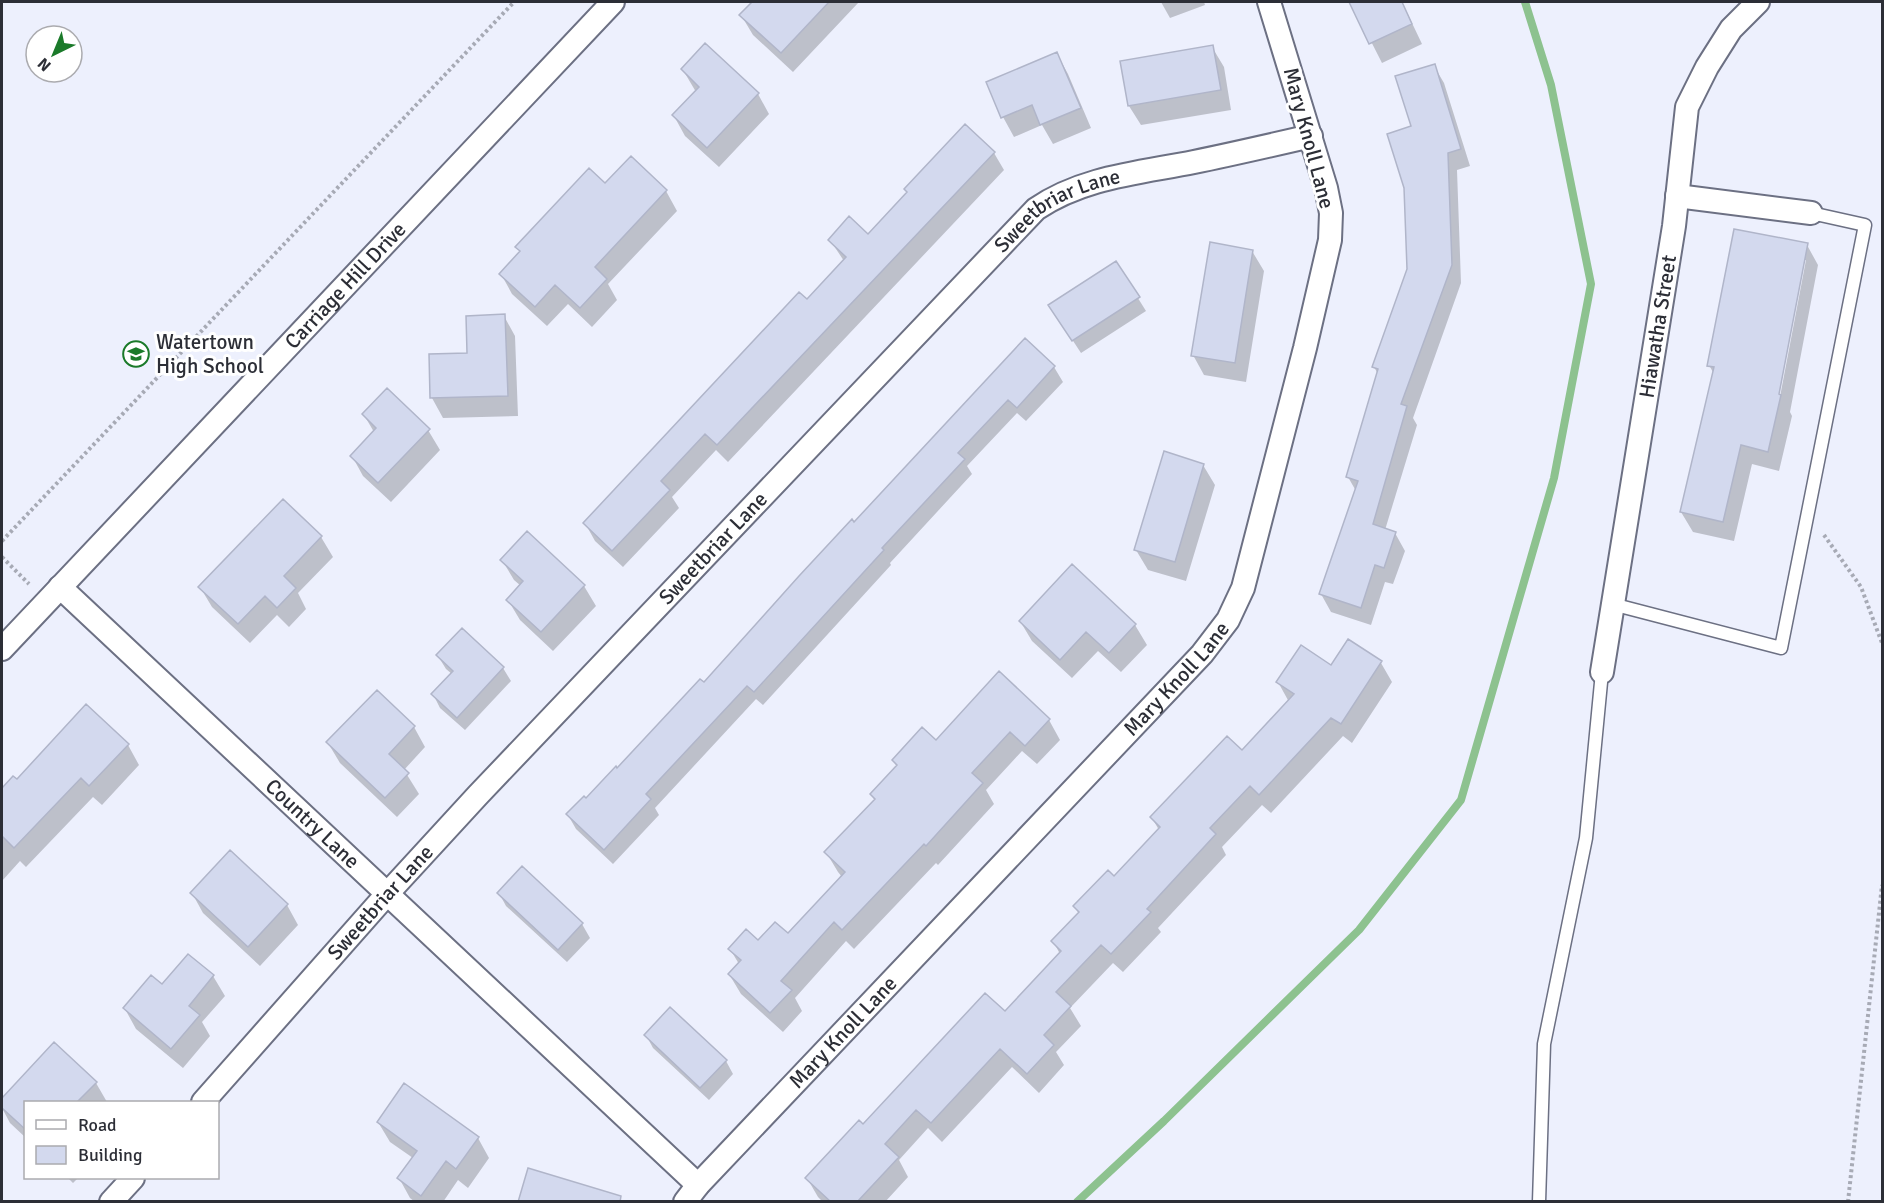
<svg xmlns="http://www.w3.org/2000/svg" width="1884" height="1203" viewBox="0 0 1884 1203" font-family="Signika,sans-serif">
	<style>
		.shadow { fill: #0003; fill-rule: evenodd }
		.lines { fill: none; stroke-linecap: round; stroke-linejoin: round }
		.stream { stroke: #8dc28f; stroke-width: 8 }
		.building { fill: #d3d9ee; stroke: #b0b5c9; stroke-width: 1.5 }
		.service-casing { stroke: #6c7083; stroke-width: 15 }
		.minor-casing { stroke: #6c7083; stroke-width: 26 }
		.path { stroke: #a7aab5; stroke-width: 4; stroke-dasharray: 3 3; stroke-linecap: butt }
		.service { stroke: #fff; stroke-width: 12 }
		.minor { stroke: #fff; stroke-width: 22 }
		.labels { text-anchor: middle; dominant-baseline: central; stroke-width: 6; stroke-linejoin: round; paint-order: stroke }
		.street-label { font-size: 21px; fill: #2c2e36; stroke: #fff }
		.poi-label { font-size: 21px; fill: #2c2e36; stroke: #fff; text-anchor: start }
	</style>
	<rect width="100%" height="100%" fill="#edf0fd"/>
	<path class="shadow" d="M754,2H859L793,72L753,35L741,15Z
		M1161,2H1204L1205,5L1170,18Z
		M1351,2H1402L1422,44L1382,63Z
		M1212,47L1224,67L1231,110L1141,125L1129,106Z
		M1057,54L1068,74L1091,128L1053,144L1042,125L1014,137L1003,117Z
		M1434,66L1444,83L1470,166L1457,170L1461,283L1413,418L1417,425L1385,530L1395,533L1405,551L1393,584L1385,582L1371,625L1331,612L1321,594L1356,491L1348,477L1378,374L1374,367L1409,270L1413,127Z
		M683,70L758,94L769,114L719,167L685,136L674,116L696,92Z
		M994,153L1004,170L728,462L716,450L672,497L679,508L623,567L595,541L585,523L807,301L844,261L830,240L868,236Z
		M666,191L677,211L608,284L617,300L592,327L568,304L547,326L512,294L501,274L521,253L517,247Z
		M1807,245L1818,265L1790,412L1792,416L1779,471L1752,464L1734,541L1693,532L1681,512L1714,374L1709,365ZM1803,260H1806L1779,402L1776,401Z
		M1252,251L1264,271L1246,382L1204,375L1193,355Z
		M1116,263L1146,311L1081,353L1058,318Z
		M504,316L515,336L518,416L443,418L432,398L430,356L469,355Z
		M1025,340L1054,367L1063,382L1026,421L1017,413L967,466L972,474L890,563L891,565L763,705L756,699L655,808L659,815L613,864L576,829L568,815L586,800L704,684Z
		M364,415L428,430L440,450L391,502L363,476L352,456L374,432Z
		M1203,465L1215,485L1186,581L1148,570L1136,550Z
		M283,501L321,537L333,557L298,593L306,609L289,627L277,615L250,643L212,607L200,587Z
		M528,533L584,586L596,606L553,651L520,620L508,600L521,586L514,580L502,560Z
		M1020,621L1135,625L1147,645L1121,672L1098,651L1072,678L1032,641Z
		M438,656L503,668L511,681L465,730L440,708L433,694L452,674L446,669Z
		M1381,663L1392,682L1352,743L1343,736L1271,813L1262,805L1222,847L1226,855L1158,928L1161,932L1123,972L1113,963L1070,1008L1081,1026L1056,1052L1064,1065L1039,1093L1012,1067L942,1142L928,1128L899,1160L908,1177L885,1202H823L818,1197L807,1178L863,1126L1005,1013L1060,954L1053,941L1079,914L1075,907L1114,879L1159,830L1152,818L1242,752L1289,702L1278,682L1332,667Z
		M1049,720L1060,740L1037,764L1022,751L986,790L994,804L938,865L936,863L854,949L846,941L795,998L802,1011L783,1032L741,994L729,974L739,964L730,949L788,935L842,877L838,872L826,852L875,801L871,794L897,767L893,760L936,742Z
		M414,727L425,747L404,770L419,794L397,817L340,763L328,743Z
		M128,745L139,765L102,805L93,797L26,867L20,861L2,881V790L13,778L17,781Z
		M522,868L582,924L590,938L567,962L506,906L499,893Z
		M192,893L287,905L298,925L260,966L203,913Z
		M188,956L213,976L225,996L202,1022L210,1036L183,1068L136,1029L125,1009L162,986Z
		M646,1035L726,1061L733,1074L709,1100L653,1048Z
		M54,1044L96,1083L107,1102H26V1138L10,1123L2,1108V1100Z
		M378,1122L478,1138L489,1158L468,1188L458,1180L443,1202H415L410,1198L399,1178L413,1158L390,1142Z
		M68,1178H78L73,1183Z"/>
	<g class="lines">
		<path class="stream" d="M1077,1202L1164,1121L1359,930L1461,800L1554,478L1591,284L1551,85L1525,2"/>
	</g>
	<path class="building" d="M752,2H829L781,53L739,15Z
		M1349,2H1402L1412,24L1369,44Z
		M705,43L759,93L707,148L672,115L699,87L681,69Z
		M1213,45L1221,90L1128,106L1120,61Z
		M1057,52L1081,108L1040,125L1032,105L1001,118L986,82Z
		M1435,64L1461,149L1448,153L1452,265L1401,404L1407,406L1373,524L1396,532L1384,568L1375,565L1361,608L1319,594L1358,481L1346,477L1378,369L1372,367L1407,269L1404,188L1387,134L1411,126L1395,76Z
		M965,124L995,152L717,445L705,434L661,481L670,490L612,551L583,523L799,292L807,299L846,257L828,240L849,216L868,234L907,192L904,189Z
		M631,156L667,190L595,267L607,279L580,308L555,285L535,307L499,274L520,251L515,247L589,168L605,183Z
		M1734,229L1808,243L1779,394L1781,395L1768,452L1741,445L1723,522L1680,512L1714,367L1707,366Z
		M1210,242L1253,250L1235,363L1191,356Z
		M1116,261L1140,297L1072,341L1048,305Z
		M505,314L508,396L430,398L429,354L467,353L466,316Z
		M1025,338L1055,366L1017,408L1008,400L958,453L965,459L882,548L884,550L754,692L747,686L646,794L651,799L604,850L566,814L584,796L586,798L616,766L617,768L700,679L704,682L799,576L852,519L854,522Z
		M387,388L430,429L378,483L350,456L376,428L362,414Z
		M1164,451L1204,464L1175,562L1134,550Z
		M283,499L322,536L284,576L296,588L277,608L265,596L238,624L198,587Z
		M527,531L585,585L541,632L506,600L523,581L500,560Z
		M1072,564L1136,624L1109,653L1086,632L1060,660L1019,621Z
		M462,628L504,667L457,718L431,694L453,671L436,655Z
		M1348,639L1382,661L1341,724L1331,718L1259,795L1250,786L1210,828L1216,834L1147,909L1151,912L1111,954L1101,945L1056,992L1071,1006L1044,1035L1054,1045L1027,1074L1000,1049L931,1123L916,1110L885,1144L899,1157L857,1202H831L805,1178L859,1120L863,1124L985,993L1005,1011L1061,951L1051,941L1079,912L1073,906L1108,870L1114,876L1160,827L1150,817L1227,736L1242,750L1294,694L1276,682L1301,645L1331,665Z
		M999,671L1050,719L1025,746L1010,732L972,773L983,783L926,846L924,844L842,930L834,922L781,981L792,990L770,1013L728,974L741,960L728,949L746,929L758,940L775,922L788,933L845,872L824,852L875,799L870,794L897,765L892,760L922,727L936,740Z
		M377,690L415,726L389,754L409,773L385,798L326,742Z
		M86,704L129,744L89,786L81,778L14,848L2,836V788L13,776L17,779Z
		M230,850L288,904L248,947L190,893Z
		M522,866L583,923L558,950L497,893Z
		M188,954L214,975L189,1006L200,1015L171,1049L123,1008L151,975L162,984Z
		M670,1007L727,1060L700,1088L644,1035Z
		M54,1042L97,1082L77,1102H26V1130L2,1108V1098Z
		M404,1083L479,1137L456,1169L446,1161L421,1196L397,1178L417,1151L377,1122Z
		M528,1168L621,1196L620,1202H518Z"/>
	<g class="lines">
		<g class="service-casing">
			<path id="service" d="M1612,604L1781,648L1865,225L1811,213
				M1539,1202L1544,1044L1586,838L1602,672"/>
		</g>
		<g class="minor-casing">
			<g id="minor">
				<path d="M1677,196L1811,213"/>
				<path id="s1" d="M60,587L698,1185"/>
				<path id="s2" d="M2,649L613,2"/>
				<path id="s3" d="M1602,672L1674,226L1687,107L1707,67L1731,29L1758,2"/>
				<path id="s4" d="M203,1102L387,894L478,795L1036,209C1083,177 1139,173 1194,162C1233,154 1272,145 1311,136"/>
				<path d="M111,1202L133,1178"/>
				<path id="s5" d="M685,1202L698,1185L1202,654L1228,620L1243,588L1305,348L1330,240L1331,213L1326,188L1269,2"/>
			</g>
		</g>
		<path class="path" d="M1824,535L1861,587L1882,643
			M2,541L514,2
			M2,557L29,584
			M1848,1202L1882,885"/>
		<use href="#service" class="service"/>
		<use href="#minor" class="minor"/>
	</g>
	<defs>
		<g id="school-ring" transform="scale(1.35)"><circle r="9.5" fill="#fff" stroke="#1b7a2a" stroke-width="1.5"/><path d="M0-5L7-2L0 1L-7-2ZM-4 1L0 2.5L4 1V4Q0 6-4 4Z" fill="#1b7a2a"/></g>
	</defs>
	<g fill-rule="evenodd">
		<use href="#school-ring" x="136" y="354"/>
	</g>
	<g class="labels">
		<g class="street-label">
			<text transform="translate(1309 138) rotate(75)">Mary Knoll Lane</text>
			<text stroke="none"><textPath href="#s4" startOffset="1239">Sweetbriar Lane</textPath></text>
			<text stroke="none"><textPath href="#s2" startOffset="500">Carriage Hill Drive</textPath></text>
			<text stroke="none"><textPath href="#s3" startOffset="350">Hiawatha Street</textPath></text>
			<text stroke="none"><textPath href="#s4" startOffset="753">Sweetbriar Lane</textPath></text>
			<text stroke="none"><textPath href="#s5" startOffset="718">Mary Knoll Lane</textPath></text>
			<text stroke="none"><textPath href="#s1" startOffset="346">Country Lane</textPath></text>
			<text stroke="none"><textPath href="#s4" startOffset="267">Sweetbriar Lane</textPath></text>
			<text stroke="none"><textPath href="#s5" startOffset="232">Mary Knoll Lane</textPath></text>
		</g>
		<g class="poi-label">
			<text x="156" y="342">Watertown<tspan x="156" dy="24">High School</tspan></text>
		</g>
	</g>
	<rect width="1884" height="1203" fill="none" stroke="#2c2e36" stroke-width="6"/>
	<rect x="24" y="1101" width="195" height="78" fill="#ffffff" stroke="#ababaf" stroke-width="1.5"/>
	<rect x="36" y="1120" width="30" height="9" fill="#ffffff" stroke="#ababaf" stroke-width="1.5"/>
	<text x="78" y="1131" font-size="18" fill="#2c2e36">Road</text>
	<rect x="36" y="1146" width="30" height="18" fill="#d3d9ee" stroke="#ababaf" stroke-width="1.5"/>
	<text x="78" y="1161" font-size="18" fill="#2c2e36">Building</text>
	<g transform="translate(54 54) rotate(223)"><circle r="28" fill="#ffffff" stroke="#ababaf" stroke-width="1.5"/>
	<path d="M0-4.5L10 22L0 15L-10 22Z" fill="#1b7a2a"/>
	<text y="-9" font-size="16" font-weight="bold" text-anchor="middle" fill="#2c2e36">N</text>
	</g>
</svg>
